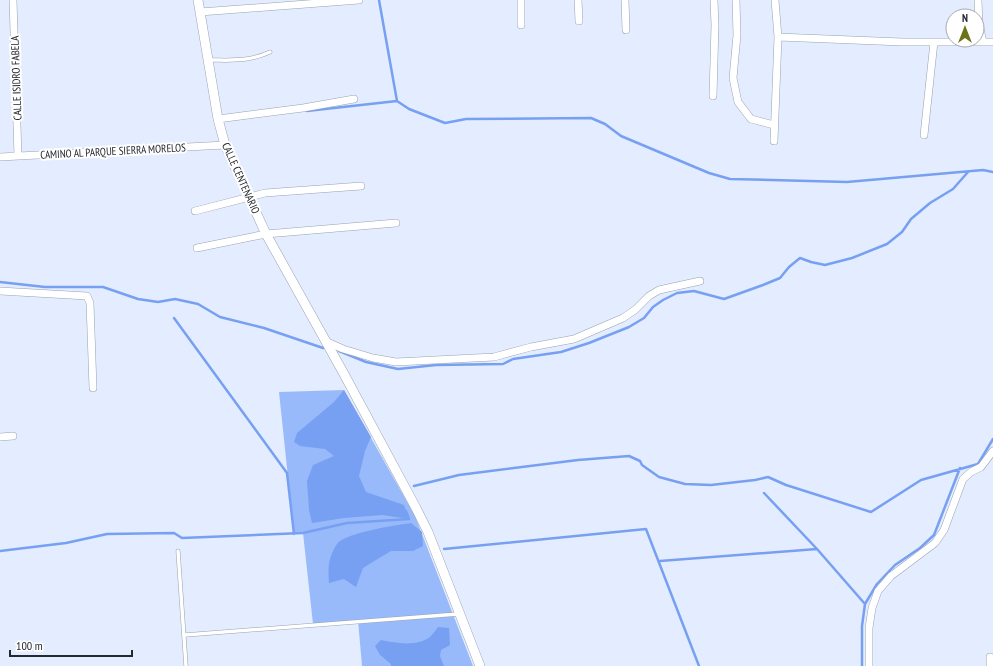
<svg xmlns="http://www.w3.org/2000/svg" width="993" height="666" viewBox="0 0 993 666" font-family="'PT Sans Narrow',sans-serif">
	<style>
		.green { fill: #98bafb }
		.water { fill: #77a0f3 }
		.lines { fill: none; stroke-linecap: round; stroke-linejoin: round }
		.stream { stroke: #77a0f3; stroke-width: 2.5 }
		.lane-casing { stroke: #99a2b3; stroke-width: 4.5 }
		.street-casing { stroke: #99a2b3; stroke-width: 8 }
		.secondary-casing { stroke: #99a2b3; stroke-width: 10 }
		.lane { stroke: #fff; stroke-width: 3.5 }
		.street { stroke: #fff; stroke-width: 7 }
		.secondary { stroke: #fff; stroke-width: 9 }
		.labels { text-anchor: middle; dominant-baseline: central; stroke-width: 4; stroke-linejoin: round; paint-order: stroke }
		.street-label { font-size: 11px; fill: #25282f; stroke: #fff }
	</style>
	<rect width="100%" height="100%" fill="#e3edff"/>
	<path class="green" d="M344,390L415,516L473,666H362L358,620L313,624L303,533L294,534L279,392Z"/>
	<path class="water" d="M344,390L371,437L365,451L359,476L366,492L404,505L409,519L382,515L344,518L312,523L309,510L307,481L313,465L334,456L325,449L300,446L294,442L297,433L334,402Z
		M411,523L422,532L423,546L413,551H391L376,560L363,568L356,587L344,579L329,583C328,567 328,558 337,544C344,533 397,525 411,523Z
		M438,627L449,628L450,645L441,650L440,656L444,666H391V664L380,655L375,646L381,640C396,643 416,647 430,637C433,634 436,630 438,627Z"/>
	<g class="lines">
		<path class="stream" d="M379,0L397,101
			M307,111L397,101L409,109L445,123L466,119L591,118L605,124L621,136L709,173L730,179L847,182L983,170L993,172
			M0,282L45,287H103L138,299L158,302L175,299L198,304L220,317L264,328L323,348
			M174,318L287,473L294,534
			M339,351L366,362L398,369L436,365L503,364L513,359L561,352L589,343L629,327L644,318L653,307L663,300L677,293L694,291L724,299L763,285L780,278L789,267L800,258L811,262L825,265L852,258L887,244L902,232L911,219L930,203L953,189L968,172
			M414,486L459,475L578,460L629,456L640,461L642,465L659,477L685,484L711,485L755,480L768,477L786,485L871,512L921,480L978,464L993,439
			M764,493L817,549L865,604
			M444,549L646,529L699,666
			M0,551L66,543L107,534L174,533L182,538L303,533L347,523L409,519L406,511
			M660,561L817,549
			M862,666V626L865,604L877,584L895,565L920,548L934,535L960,468"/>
		<g class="lane-casing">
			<path id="lane" d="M209,60C232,60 248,62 270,52
				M178,551L186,666
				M185,635L458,614"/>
		</g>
		<g class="street-casing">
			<path id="street" d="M13,0L18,156
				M521,0V25
				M578,0L579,21
				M625,0L626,30
				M736,0L737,35L733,78L738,102L751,119L774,125
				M978,0L979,24L983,42
				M200,12L359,0
				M778,37L902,42H993
				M713,96L715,25L714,0
				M218,119L303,108L354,99
				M924,135L934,42
				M774,141L778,37L775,0
				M0,157L225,145
				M195,211L265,193L361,186
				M197,248L266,234L396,223
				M0,291L87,296L90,303L93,388
				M325,341L343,349L373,358L396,362L494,357L531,347L574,339L623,318L636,309L649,296L659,290L700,281
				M0,437L13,436
				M990,657V666
				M869,666V628L872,608L878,591L891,576L935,543L944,530L963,479L971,472L981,467L993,451"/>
		</g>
		<g class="secondary-casing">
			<path id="secondary" d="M198,0L218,119L225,145L266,234L344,374L416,508L428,532L480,666"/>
		</g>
		<use href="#lane" class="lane"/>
		<use href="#street" class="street"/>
		<use href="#secondary" class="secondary"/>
	</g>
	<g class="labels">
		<g class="street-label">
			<text transform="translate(16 78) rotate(-92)">CALLE ISIDRO FABELA</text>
			<text transform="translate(113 151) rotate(-3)">CAMINO AL PARQUE SIERRA MORELOS</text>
			<text transform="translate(241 178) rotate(66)">CALLE CENTENARIO</text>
		</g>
	</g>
	<g transform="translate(965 28)"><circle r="19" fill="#ffffff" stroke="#a8a9ac"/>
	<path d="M0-3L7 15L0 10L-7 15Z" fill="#6d731a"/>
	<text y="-6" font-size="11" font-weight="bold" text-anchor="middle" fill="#25282f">N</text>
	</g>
	<path d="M10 650v6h122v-6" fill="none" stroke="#25282f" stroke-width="2"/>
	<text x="16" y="650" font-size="12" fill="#25282f" stroke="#ffffff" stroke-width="3" paint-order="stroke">100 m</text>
</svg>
